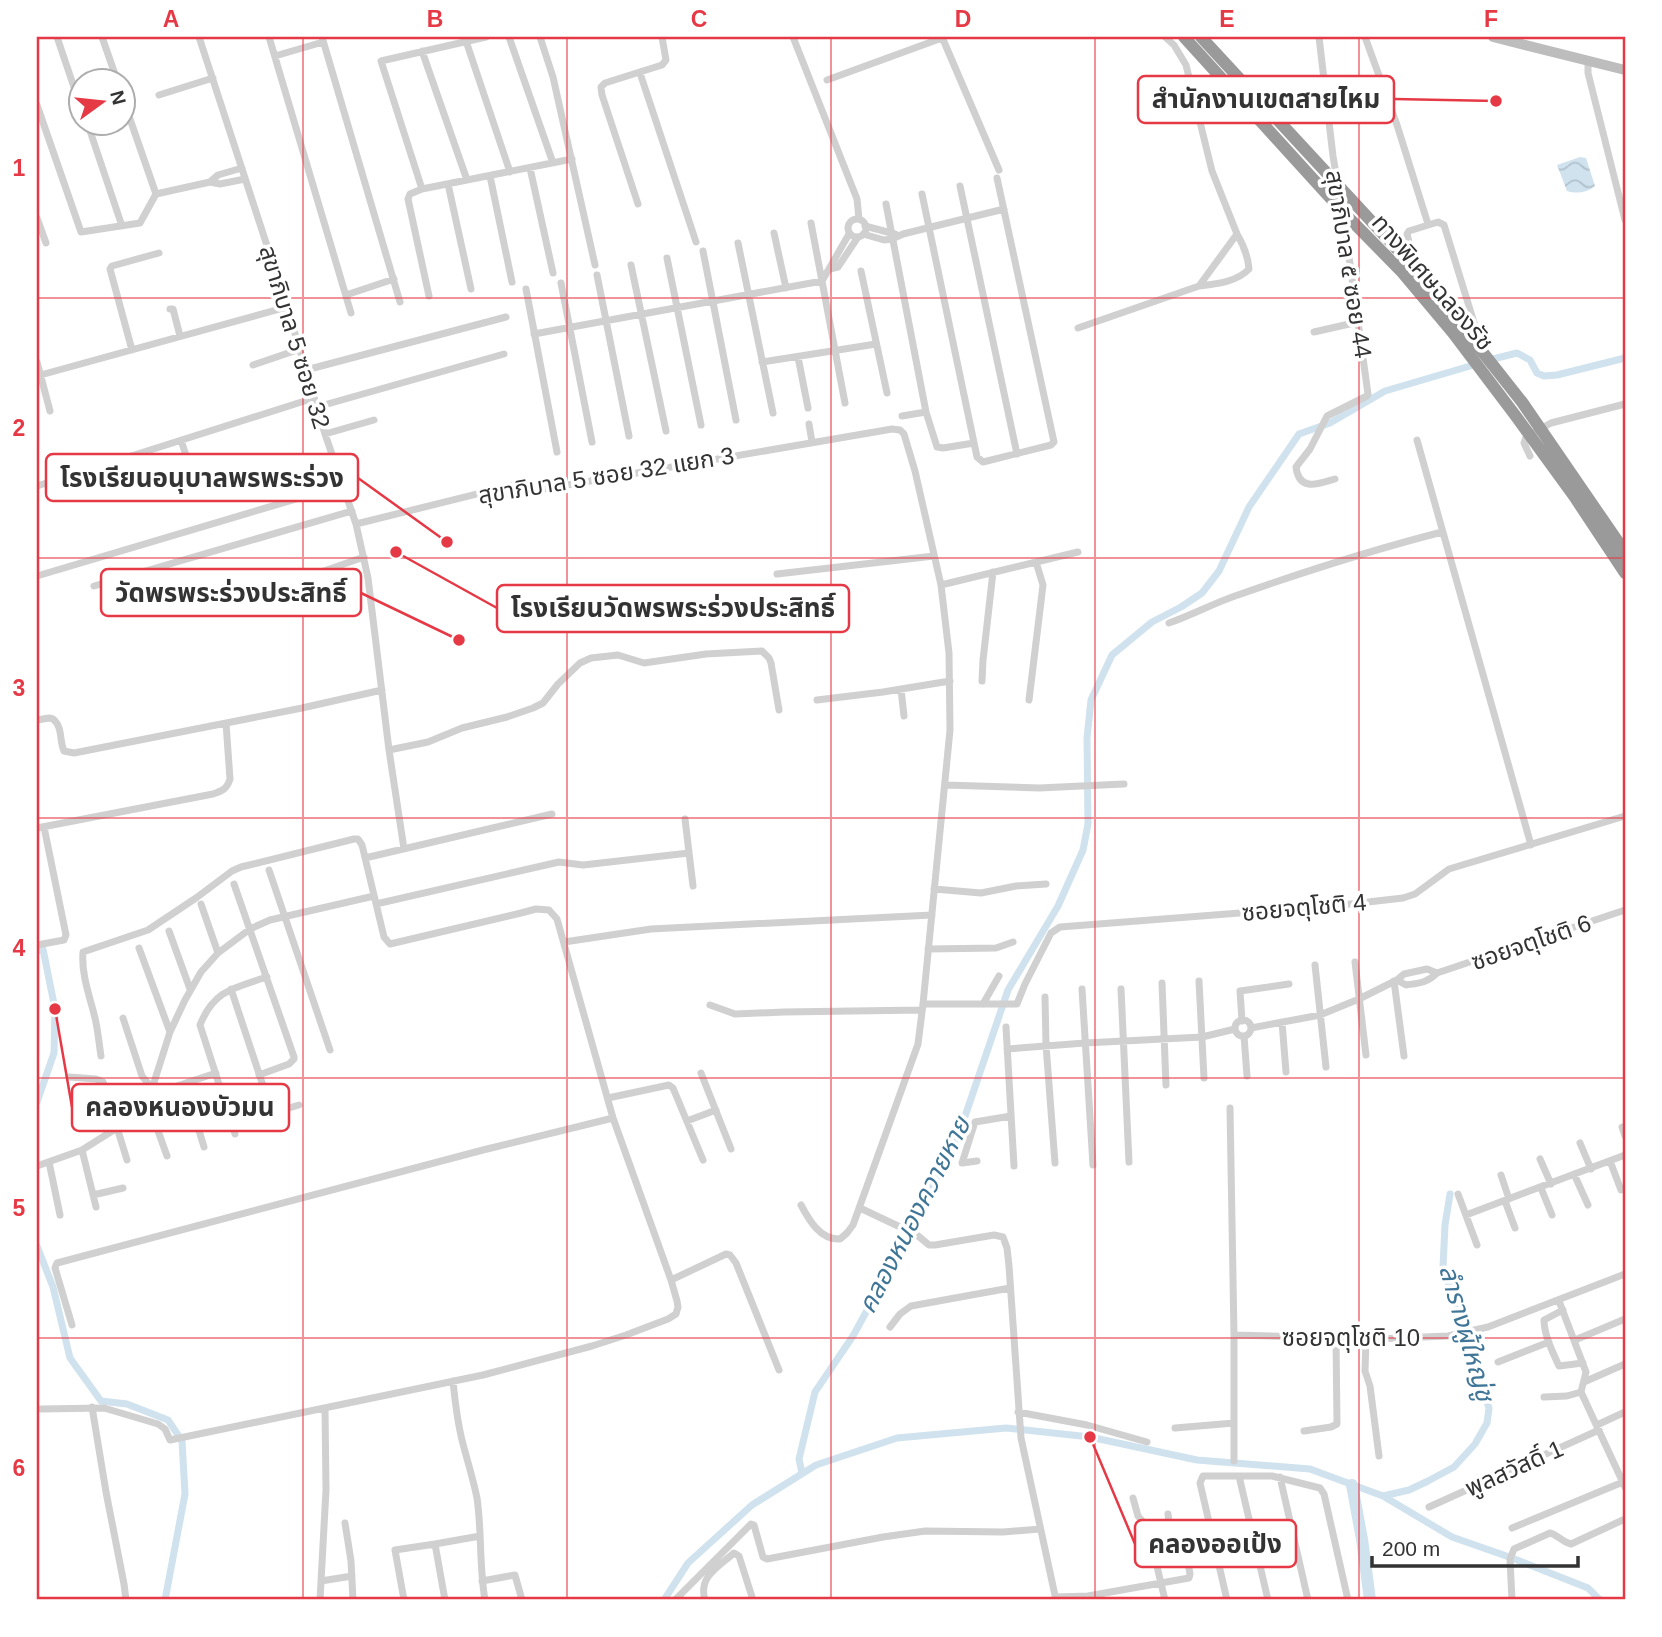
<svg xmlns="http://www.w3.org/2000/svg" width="1662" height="1637" viewBox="0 0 1662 1637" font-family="Arial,'Noto Sans Thai',sans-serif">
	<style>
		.water { fill: url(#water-waves) }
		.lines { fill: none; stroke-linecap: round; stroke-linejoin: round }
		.canal { stroke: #cfe2ee; stroke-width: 7 }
		.river { stroke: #cfe2ee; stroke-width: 12 }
		.minor { stroke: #d0d0d0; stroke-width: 7 }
		.secondary { stroke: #bdbdbd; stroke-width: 10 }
		.motorway-bridge { stroke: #9a9a9a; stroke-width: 12 }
		.grid { fill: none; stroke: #e63946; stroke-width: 2; stroke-opacity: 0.55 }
		.labels { text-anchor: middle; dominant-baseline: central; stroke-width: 7; stroke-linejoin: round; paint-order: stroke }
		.street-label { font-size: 24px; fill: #333; stroke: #fff }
		.water-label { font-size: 26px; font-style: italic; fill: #3f7597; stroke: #fff }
		.leader { fill: none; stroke: #e63946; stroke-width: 2.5 }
		.callout-dot { fill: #e63946; stroke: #fff; stroke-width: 2.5 }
		.callout { fill: #fff; stroke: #e63946; stroke-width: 2.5 }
		.callout-label { font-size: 26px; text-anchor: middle; font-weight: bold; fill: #333 }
		.neatline { fill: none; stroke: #e63946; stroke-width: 2.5 }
		.grid-label { font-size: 23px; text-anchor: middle; font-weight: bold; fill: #e63946 }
	</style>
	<defs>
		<pattern id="water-waves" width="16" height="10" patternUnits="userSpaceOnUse" patternTransform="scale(1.75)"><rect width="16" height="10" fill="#cfe2ee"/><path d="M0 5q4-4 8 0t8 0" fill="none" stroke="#b2c2cd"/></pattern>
	</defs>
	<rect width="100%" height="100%" fill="#fff"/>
	<path class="water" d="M1580,157L1586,158L1595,186C1586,193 1577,194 1567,191L1557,165Z"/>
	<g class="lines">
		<path class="canal" d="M1489,360L1517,353L1530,360L1537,373L1544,376L1557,375L1625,358
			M37,951L43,949L55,1009L54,1053L37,1102
			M37,1246L53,1287L70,1358L101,1401L127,1404L168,1420L182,1441L185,1494L165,1600
			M802,1473L799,1459L815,1392L853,1336L895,1259L959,1134L1008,990L1058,906L1083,850L1088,824L1087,738L1091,700L1112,655L1152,622L1181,607L1202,593L1219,571L1249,507L1299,434L1330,423L1385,391L1477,364
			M1383,1496L1409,1490L1428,1481L1454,1467L1475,1444L1487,1423L1489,1408L1443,1267L1445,1225L1450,1194
			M664,1600L688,1563L752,1505L816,1465L897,1438L1006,1428L1090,1437L1197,1460L1310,1469L1383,1496L1452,1537L1512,1558L1588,1588L1600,1600"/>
		<path class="river" d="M1352,1485L1362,1539L1370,1600"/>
		<path class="minor" d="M57,37L80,105
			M102,37L117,80
			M199,37L287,307L325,434L356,524L368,578L389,750L404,849
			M269,37L351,313
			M322,37L400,302
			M509,37L553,163
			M540,37L553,77L595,265
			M793,37L857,199L859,219
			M942,37L999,170
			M1319,37L1333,156L1346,235L1368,394L1367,396L1327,416L1310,449L1296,467C1299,492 1318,484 1335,479
			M1365,37L1397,125L1428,224
			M466,41L510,172
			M422,51L467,180
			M275,56L323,42
			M1588,60V73L1625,220
			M640,73L696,242
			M827,80L942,38
			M159,95L213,78
			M122,96L156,194
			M37,105L81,232L140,223L156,194L210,182
			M87,122L122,226
			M242,168L218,175L210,182L220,184L245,179
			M530,168L553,273
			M490,176L512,282
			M448,184L471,289
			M960,186L1017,454
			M422,189L381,61L486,37
			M922,194L977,457L983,462L1051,445L1054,442L997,178
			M638,204L602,95L601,87L605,83L662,65L666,60L662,37
			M886,204L926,412L937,447L943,448L974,443
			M37,218L46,243
			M848 228a9 9 0 1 1 18 0a9 9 0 1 1-18 0Z
			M811,223L845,403
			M865,226L895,234
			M774,233L786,288
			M863,234L884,240L892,239L903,234L1004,209
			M738,243L773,413
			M703,251L736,420
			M667,258L701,425
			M1413,258L1407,234L1409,231L1438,222L1444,225L1480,342
			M631,265L666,431
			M830,269L838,267L858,237
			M861,271L887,393
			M597,275L629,436
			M561,283L592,442
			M1199,286C1216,284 1237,282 1249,269C1248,256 1244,246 1237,234
			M526,289L557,452
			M346,295L394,279
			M429,296L408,199L410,194L422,189L572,159
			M170,309H173L180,336
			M1078,328L1199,286L1237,234L1212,171L1186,65L1174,45L1165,37
			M1314,332L1358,322
			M534,334L822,281L849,234
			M132,350L110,269L112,266L159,253
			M798,357L808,408
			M37,362L50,411
			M762,362L876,344
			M253,365L300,349
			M306,370L506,317
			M37,376L287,307
			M317,407L504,354
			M902,416L926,412
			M809,424L812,442
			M325,434L374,420
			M181,440L199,495
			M1417,440L1531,845
			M1530,456L1524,443L1526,437L1551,423L1625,404
			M37,486L314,398
			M356,524L517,484L544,489L892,429L900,430L904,434L915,471L941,585L949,653L950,730L923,1004L918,1044L853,1225L847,1233L840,1239C820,1240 809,1220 801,1205
			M321,572L364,557
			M777,574L934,556
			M37,576L343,485
			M941,585L1078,552
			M94,586L352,511
			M1169,623C1192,615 1212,604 1235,596C1303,572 1372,550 1442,532
			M982,681L983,660L993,572
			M901,689L904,716
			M817,700L883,692L950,681
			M1029,700L1043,585L1036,562
			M37,720L49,718L53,719C63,727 59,740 64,751L74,753L302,708L382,690
			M389,750L428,742L462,728L507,717L533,708L543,703L558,684L580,663L591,658L618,655L644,663L706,654L762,651L769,658L771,663L779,710
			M945,785L1039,788L1124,784
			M685,819L693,886
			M37,828L213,794C222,791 227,789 230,779L226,723
			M365,858L552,814
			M269,870L330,1050
			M234,884L294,1057V1059L289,1064L259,1075
			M934,889L981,893L1016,886L1046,884
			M201,904L218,953
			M376,904L559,862L583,865L689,853
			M169,931L190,989
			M564,942L651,929L932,915
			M37,945L64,940L66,935L44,827
			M139,948L170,1032
			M928,949L996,948L1013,942
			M1355,962L1366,1055
			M1315,965L1326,1067
			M1437,973L1625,910
			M1397,980L1406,985C1419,983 1427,983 1437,973
			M1199,981L1204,1078
			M1394,981L1404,1056
			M1162,983L1166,1085
			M231,989L276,1125
			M1082,989L1093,1165
			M1121,989L1129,1162
			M1045,997L1046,1045L1055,1163
			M923,1004H1017L1025,984L1051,933L1060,927L1342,905L1403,898L1415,894L1449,869L1625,816
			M983,1004L999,976
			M710,1005L735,1014L784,1012L922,1010
			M123,1018L142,1076L152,1088
			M1235 1028a8 8 0 1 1 16 0a8 8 0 1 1-16 0Z
			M1242,1021L1240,991L1289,984
			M1282,1022L1286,1072
			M1006,1027L1014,1166
			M1251,1028L1320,1015L1359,999L1397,980L1404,974L1427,969L1437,973
			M1244,1036L1247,1076
			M1007,1049L1085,1043L1202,1037L1235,1029
			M701,1073L731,1149
			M69,1077L96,1079L103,1082L127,1160
			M185,1084L204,1147
			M150,1095L216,1073
			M608,1098L669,1085L673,1088L703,1160
			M147,1100L167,1156
			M272,1113L299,1105
			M687,1121L716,1110
			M1622,1127L1625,1136
			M235,1134L200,1025C214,990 234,988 267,977
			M1580,1143L1591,1169
			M82,1150L96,1207
			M1540,1159L1551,1184
			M977,1161L962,1163L975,1122L1011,1116
			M1610,1161L1621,1190
			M49,1162L60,1215
			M37,1166L82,1150L136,1116L142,1109L150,1095L170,1032L185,1000L201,972L218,953L250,929L270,920L374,896
			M1574,1174L1588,1205
			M1501,1175L1509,1199
			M1541,1188L1552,1215
			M1458,1194L1477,1245
			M93,1195L123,1188
			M1505,1201L1515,1228
			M860,1208L917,1235L929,1245H935L994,1235L1003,1237L1007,1248L1009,1266L1021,1438L1056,1600
			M1466,1215L1625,1155
			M671,1280L726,1254L730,1255L736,1263L779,1370
			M1559,1301L1586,1372L1581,1392L1625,1487
			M1563,1310L1544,1320C1544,1335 1553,1353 1559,1366L1583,1363
			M72,1325L55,1268L57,1263L483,1150L613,1118
			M890,1327L900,1314L911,1306L1010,1288
			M1234,1335L1376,1339L1448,1336L1488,1327L1625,1274
			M1366,1339L1365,1371L1370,1386L1379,1456
			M1575,1340L1625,1319
			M1498,1362L1549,1342
			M453,1381C455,1401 457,1420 462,1440C467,1460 473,1478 477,1498C482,1532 479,1566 485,1600
			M1584,1382L1625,1364
			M1544,1397L1567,1396L1581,1392
			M92,1407L106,1492L124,1584L126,1600
			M41,1409L104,1408L158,1424L165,1429L170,1440L483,1375L592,1346L626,1335L668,1319L676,1314L678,1307L677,1301L671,1280L613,1118L557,919L549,910L536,909L521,913L390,944L384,937L362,845L358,839H354L241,867L232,871L196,898L148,930L83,952C81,974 90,997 95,1018C98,1030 99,1044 101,1056
			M1018,1412L1087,1425L1147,1442
			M1234,1423V1461
			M1597,1425L1625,1412
			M1175,1428L1234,1423V1335L1230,1108
			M1304,1431L1331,1427L1337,1424L1336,1339
			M1239,1476L1268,1600
			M1280,1477L1308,1600
			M1133,1498L1138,1516L1147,1527L1149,1533L1165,1600
			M1429,1507L1599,1430
			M345,1523L351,1561L353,1600
			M1512,1528L1623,1482
			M321,1581L352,1576
			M482,1581L515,1575L522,1600
			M1055,1597L1088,1596L1189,1578L1190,1574L1182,1531L1169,1522L1168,1514
			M320,1600L326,1490L325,1408
			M404,1600L395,1550L435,1544
			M445,1600L435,1544L480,1536
			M675,1600L751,1524L754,1525L763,1557L767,1559L883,1537L925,1531L1003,1532L1040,1529
			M705,1600C698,1577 718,1567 734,1553L739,1556L753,1600
			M1227,1600L1200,1483L1203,1476H1272L1320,1488L1324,1494L1348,1600
			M1512,1600L1510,1559L1514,1549L1550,1533C1558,1535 1562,1542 1571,1544L1625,1519"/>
		<path class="secondary" d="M1493,37L1625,70"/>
		<path class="motorway-bridge" d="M1184,37L1344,213L1401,271L1453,333L1515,415L1574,496L1625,573
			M1201,37L1409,262L1458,321L1522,402L1625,552"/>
	</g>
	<path class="grid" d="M303,37V1600M567,37V1600M831,37V1600M1095,37V1600M1359,37V1600M37,298H1625M37,558H1625M37,818H1625M37,1078H1625M37,1338H1625"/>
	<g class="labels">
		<g class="street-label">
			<text transform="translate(1349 264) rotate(81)">สุขาภิบาล ๕ ซอย 44</text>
			<text transform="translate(1433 282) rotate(49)">ทางพิเศษฉลองรัช</text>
			<text transform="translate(295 337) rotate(73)">สุขาภิบาล 5 ซอย 32</text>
			<text transform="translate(606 475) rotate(-9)">สุขาภิบาล 5 ซอย 32 แยก 3</text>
			<text transform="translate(1304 907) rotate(-5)">ซอยจตุโชติ 4</text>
			<text transform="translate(1531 942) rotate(-19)">ซอยจตุโชติ 6</text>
			<text x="1351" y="1337">ซอยจตุโชติ 10</text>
			<text transform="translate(1514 1468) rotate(-24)">พูลสวัสดิ์ 1</text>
		</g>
		<g class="water-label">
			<text transform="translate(914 1215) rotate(-63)">คลองหนองควายหาย</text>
			<text transform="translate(1467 1333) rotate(74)">ลำรางผู้ใหญ่ชู</text>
		</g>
	</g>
	<path class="leader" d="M1496 101L1394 99M447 542L358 478M459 640L361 593M396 552L497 608M55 1009L72 1107M1090 1437L1135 1544"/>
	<g class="callout-dot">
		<circle cx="1496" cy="101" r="7"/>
		<circle cx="447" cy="542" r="7"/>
		<circle cx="459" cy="640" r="7"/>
		<circle cx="396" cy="552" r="7"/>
		<circle cx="55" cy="1009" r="7"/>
		<circle cx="1090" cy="1437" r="7"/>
	</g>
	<g class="callout">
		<rect x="1138" y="76" width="256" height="47" rx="7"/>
		<rect x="46" y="454" width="312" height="47" rx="7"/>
		<rect x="101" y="569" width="260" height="47" rx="7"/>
		<rect x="497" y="585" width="352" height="47" rx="7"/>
		<rect x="72" y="1084" width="217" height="47" rx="7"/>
		<rect x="1135" y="1520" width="161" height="47" rx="7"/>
	</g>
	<g class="callout-label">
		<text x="1266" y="108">สำนักงานเขตสายไหม</text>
		<text x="202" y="487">โรงเรียนอนุบาลพรพระร่วง</text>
		<text x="231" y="602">วัดพรพระร่วงประสิทธิ์</text>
		<text x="673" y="617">โรงเรียนวัดพรพระร่วงประสิทธิ์</text>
		<text x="180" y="1116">คลองหนองบัวมน</text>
		<text x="1215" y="1553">คลองออเป้ง</text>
	</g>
	<rect width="1662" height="1637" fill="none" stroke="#ffffff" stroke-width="77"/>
	<g transform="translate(102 102) rotate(75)"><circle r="33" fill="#ffffff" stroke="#adadad" stroke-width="2"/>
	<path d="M0-5L12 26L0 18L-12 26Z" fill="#e63946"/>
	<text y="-10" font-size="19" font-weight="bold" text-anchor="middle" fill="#333333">N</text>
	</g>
	<path d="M1372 1556v10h206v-10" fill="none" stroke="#333333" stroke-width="3.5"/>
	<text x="1382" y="1556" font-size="21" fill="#333333" stroke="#ffffff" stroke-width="5" paint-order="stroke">200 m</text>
	<rect x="38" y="38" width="1586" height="1560" class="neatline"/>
	<g class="grid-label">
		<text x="171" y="27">A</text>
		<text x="435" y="27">B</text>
		<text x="699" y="27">C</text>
		<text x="963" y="27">D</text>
		<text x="1227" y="27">E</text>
		<text x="1491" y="27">F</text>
		<text x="19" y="176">1</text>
		<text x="19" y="436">2</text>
		<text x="19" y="696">3</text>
		<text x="19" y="956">4</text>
		<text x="19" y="1216">5</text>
		<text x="19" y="1476">6</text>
	</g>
</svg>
